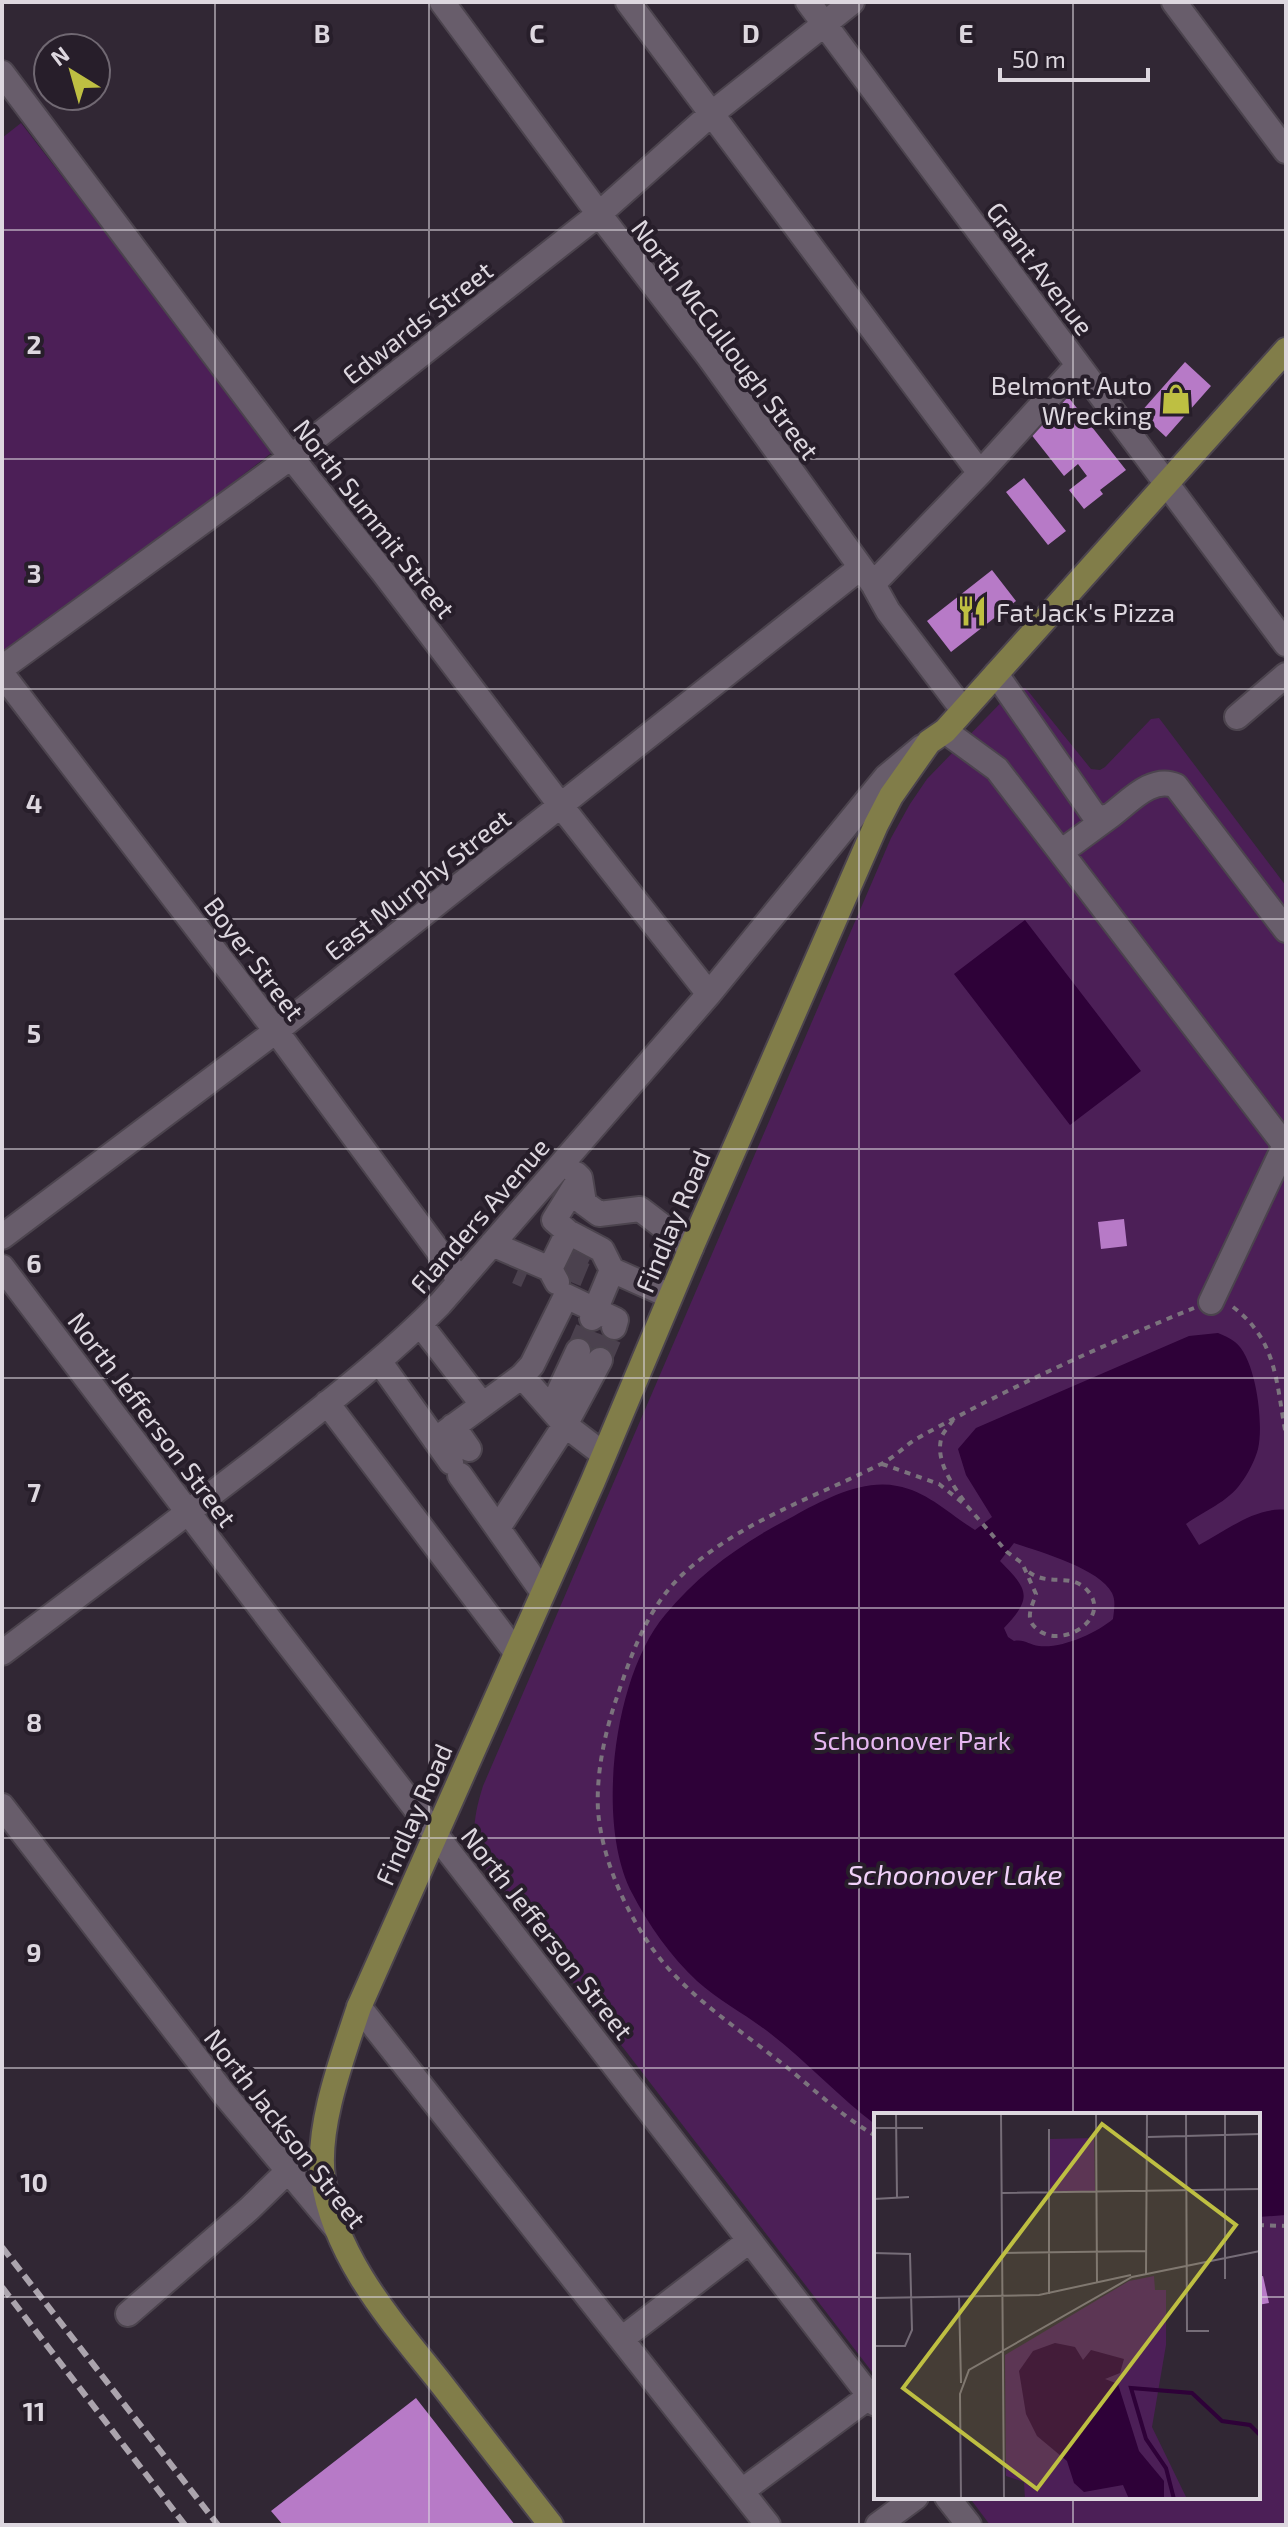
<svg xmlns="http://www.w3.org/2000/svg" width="1288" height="2527" viewBox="0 0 1288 2527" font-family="'Exo 2',sans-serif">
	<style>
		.green { fill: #4c1f57 }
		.water { fill: #2e0138; fill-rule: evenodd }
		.building { fill: #b77ac7 }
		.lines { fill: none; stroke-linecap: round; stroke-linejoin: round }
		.minor-tunnel { stroke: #4b414e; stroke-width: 24; stroke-dasharray: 24 12; stroke-linecap: butt }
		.minor-casing { stroke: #4c444e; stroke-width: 28 }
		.major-casing { stroke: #4c444e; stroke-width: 28 }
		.path { stroke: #7b737d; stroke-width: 4; stroke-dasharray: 6 6; stroke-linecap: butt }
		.minor { stroke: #685d6b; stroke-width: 24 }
		.major { stroke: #817d49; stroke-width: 24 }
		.rail { stroke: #aba4ad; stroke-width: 6; stroke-dasharray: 12 6; stroke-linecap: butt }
		.grid { fill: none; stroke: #ddd7df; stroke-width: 2; stroke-opacity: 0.55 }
		.labels { text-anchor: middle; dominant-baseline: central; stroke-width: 8; stroke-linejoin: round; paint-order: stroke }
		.street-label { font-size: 26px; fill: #ddd7df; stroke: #271e2a }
		.poi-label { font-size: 26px; fill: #ddd7df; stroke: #271e2a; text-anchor: end }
		.park-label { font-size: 26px; fill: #e6b7f2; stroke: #271e2a }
		.water-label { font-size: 28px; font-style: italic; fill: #f1d1fa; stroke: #271e2a }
		.inset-river { fill: none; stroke: #2e0138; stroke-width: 4 }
		.inset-road { fill: none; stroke: #766d78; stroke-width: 2 }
		.view { fill: #bebf42; fill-opacity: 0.15; stroke: #bebf42; stroke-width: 4 }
		.inset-edge { fill: none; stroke: #ddd7df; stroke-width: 4 }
		.grid-label { font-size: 26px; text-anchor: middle; font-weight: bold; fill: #ddd7df; stroke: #271e2a; stroke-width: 8; stroke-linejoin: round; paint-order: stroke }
	</style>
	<rect width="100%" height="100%" fill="#312734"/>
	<path class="green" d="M21,123L274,451L4,658L2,656V138Z
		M1016,687L1025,688L1028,691L1091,769L1100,770L1105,767L1151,719L1159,718L1286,886V2525H990L969,2497H1258V2115H876V2377L476,1856C472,1830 475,1811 483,1786L891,838L910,804L927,779Z"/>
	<path class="water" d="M1025,920L1141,1071L1070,1125L954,974Z
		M1218,1333C1223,1335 1230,1338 1235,1342C1256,1358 1264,1424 1258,1449C1255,1460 1248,1474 1241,1483C1228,1502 1204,1511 1186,1524L1199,1545C1224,1532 1256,1506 1286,1510V2215L1258,2217V2115H876V2125C839,2097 807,2062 771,2034C747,2015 719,2001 697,1981C671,1957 648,1924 632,1893C595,1823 614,1675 665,1615C700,1572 745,1541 794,1516C823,1500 862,1479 897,1486C927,1491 949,1514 975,1530L992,1517L966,1475L958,1449L976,1428L1189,1336ZM1014,1543C1040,1552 1099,1568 1112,1593C1116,1601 1114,1610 1113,1619C1097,1633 1061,1649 1039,1646C1029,1645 1025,1639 1014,1641L1008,1637L1004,1628C1035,1596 1026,1588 1000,1561Z"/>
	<path class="building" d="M1185,362L1211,386L1166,437L1140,413Z
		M1065,393L1126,470L1100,490L1103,494L1084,509L1069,490L1087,476L1078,464L1064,476L1030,433Z
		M1024,478L1066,531L1048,545L1006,492Z
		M992,570L1016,601L951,652L927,621Z
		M1124,1219L1127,1246L1101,1249L1098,1222Z
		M1263,2276L1269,2303L1258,2305V2277Z
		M416,2398L515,2525H283L271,2511Z"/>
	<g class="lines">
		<path class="minor-tunnel" d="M572,1250L590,1259
			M563,1266L585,1275
			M517,1272L526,1276
			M578,1351L592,1318
			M600,1360L614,1327"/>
		<g class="minor-casing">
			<path id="minor" d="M442,2L599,214L709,357L873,584L888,611L963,710
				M628,2L980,473
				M808,2L1286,644
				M1174,2L1286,151
				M2,73L291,457L383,572L561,806L709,994
				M873,584L980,473L1078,365
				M2,668L291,457L599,214L710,115L852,2
				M2,674L276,1031L459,1279
				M996,674L1094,815L1101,818L1110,816C1129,802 1152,775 1176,786L1286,930
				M1237,717L1286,675
				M945,731L997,769L1284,1144
				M1061,852L1110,816
				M580,1178L584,1203L599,1214L640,1209L691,1248
				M568,1232L554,1220L580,1178L576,1174
				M2,1237L276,1031L860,568
				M492,1244L550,1269L557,1282
				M2,1267L279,1632L876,2404
				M550,1269L568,1232L602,1250L612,1270
				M1211,1302L1286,1143
				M592,1318L612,1270L670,1296
				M420,1324L482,1404
				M379,1361L451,1462
				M522,1376L565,1425L603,1454
				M327,1403L515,1651
				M551,1409L578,1351
				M453,1426L469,1449
				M435,1440L522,1376L532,1365L566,1296L616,1320L614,1327
				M460,1475L542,1591
				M498,1528L565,1425L600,1360
				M2,1653C90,1587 177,1521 264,1454C324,1406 386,1359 440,1304L709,994L886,777L922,747
				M2,1806L224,2094L336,2228
				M359,2007L768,2525
				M128,2314L249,2209L288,2171
				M623,2338L749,2241
				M742,2491L870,2396
				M947,2497L969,2525
				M878,2525L916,2497"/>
		</g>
		<g class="major-casing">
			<path id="major" d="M551,2525C515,2479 479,2432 443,2386C394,2324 335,2260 323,2178C316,2126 343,2056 359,2007L593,1481L691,1248L876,825L891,796L929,742L945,731L1286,350"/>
		</g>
		<path class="path" d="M1233,1307C1278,1341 1276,1384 1286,1435
			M953,1420C950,1425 944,1431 942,1436C934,1459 952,1484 964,1501
			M882,1464L939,1484L968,1507L1007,1552L1022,1563L1036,1594C1034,1601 1029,1610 1030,1618C1031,1625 1036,1628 1041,1632C1066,1647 1112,1617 1087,1590C1069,1571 1047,1589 1025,1569
			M876,2136C839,2115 809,2084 775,2058C738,2029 698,2002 667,1967C632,1927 602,1864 598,1810C596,1774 605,1731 617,1697C632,1652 648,1607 683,1574C741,1521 811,1499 879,1465C890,1460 900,1451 910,1443C924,1434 940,1426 955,1418C1032,1377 1113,1341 1194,1308
			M1258,2225L1286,2226"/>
		<use href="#minor" class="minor"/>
		<use href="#major" class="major"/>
		<path class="rail" d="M2,2247L218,2525
			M2,2287L185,2525"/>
	</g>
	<path class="grid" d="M215,2V2525M429,2V2525M644,2V2525M859,2V2525M1073,2V2115M2,230H1286M2,459H1286M2,689H1286M2,919H1286M2,1149H1286M2,1378H1286M2,1608H1286M2,1838H1286M2,2068H1286M2,2297H876M1258,2297H1286M1073,2497V2525"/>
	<defs>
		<g id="shop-bare" transform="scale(2.4)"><path d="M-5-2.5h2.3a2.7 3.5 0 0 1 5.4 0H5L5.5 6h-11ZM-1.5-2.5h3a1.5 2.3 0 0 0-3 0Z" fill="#bebf42" stroke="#271e2a" stroke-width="2.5" paint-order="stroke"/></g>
		<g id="restaurant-bare" transform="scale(2.4)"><path d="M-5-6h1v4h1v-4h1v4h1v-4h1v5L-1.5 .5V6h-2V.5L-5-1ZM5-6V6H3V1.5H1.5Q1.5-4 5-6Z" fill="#bebf42" stroke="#271e2a" stroke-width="2.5" paint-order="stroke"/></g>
	</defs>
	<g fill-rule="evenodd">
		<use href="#shop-bare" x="1176" y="399"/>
		<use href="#restaurant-bare" x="972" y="611"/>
	</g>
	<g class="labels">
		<g class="street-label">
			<text transform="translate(1041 268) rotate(53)">Grant Avenue</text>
			<text transform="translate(417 322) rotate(-38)">Edwards Street</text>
			<text transform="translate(726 339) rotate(53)">North McCullough Street</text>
			<text transform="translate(375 518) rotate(52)">North Summit Street</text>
			<text transform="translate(417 884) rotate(-38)">East Murphy Street</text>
			<text transform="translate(255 958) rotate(53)">Boyer Street</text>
			<text transform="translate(479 1215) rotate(-49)">Flanders Avenue</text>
			<text transform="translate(672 1221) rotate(-67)">Findlay Road</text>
			<text transform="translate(153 1419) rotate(53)">North Jefferson Street</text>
			<text transform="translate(413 1814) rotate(-66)">Findlay Road</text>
			<text transform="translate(548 1933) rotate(52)">North Jefferson Street</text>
			<text transform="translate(286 2128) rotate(52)">North Jackson Street</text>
		</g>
		<g class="poi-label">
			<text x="1152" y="384">Belmont Auto<tspan x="1152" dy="30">Wrecking</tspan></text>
			<text x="996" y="611" text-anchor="start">Fat Jack's Pizza</text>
		</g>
		<g class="park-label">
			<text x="912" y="1739">Schoonover Park</text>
		</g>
		<g class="water-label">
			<text x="955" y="1874">Schoonover Lake</text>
		</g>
	</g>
	<g transform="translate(874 2113)">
		<rect width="386" height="386" fill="#312734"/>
		<path d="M220,25L221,79L176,80V26ZM280,163L281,177H292V232L278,314L313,386H151L150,369L132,363L131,242L255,168Z" fill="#4c1f57"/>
		<path d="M181,230L201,234L209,247L217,237L250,246L246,260L231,266L244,271L265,338L290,368V386H255L249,372L210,379L200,370L193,348L163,323L152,301L145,258L159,238Z" fill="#2e0138"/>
		<path class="inset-river" d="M300,386L292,355L272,326L257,275L318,280L348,308L376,312L386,322"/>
		<path class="inset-road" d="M22,0L23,85M127,0L130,386M222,0L223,170M312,0L313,218H335M351,0V166M0,15H49M175,16V181M274,24L386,21M128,80L386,76M0,86L35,84M0,140L36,141L38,217L31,233H0M128,140L273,138M272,161L273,0M85,184L87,270M0,185L165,182L257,162M87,386L86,281L95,257L258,164L386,138"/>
		<path class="view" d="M228,11L362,112L163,376L29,275Z"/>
		<rect width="386" height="386" class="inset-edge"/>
	</g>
	<g class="grid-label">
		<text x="322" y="43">B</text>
		<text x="537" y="43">C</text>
		<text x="751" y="43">D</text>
		<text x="966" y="43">E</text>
		<text x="34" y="354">2</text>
		<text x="34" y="583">3</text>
		<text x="34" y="813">4</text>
		<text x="34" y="1043">5</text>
		<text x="34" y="1273">6</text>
		<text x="34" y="1502">7</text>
		<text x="34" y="1732">8</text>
		<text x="34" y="1962">9</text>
		<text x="34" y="2192">10</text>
		<text x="34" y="2421">11</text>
	</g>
	<rect width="1288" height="2527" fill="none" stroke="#ddd7df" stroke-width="8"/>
	<g transform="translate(72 72) rotate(323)"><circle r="38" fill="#271e2a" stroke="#706872" stroke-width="2"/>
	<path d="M0-6L14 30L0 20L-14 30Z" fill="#bebf42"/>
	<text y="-12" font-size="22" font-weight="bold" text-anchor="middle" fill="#ddd7df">N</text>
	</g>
	<path d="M1000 68v12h148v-12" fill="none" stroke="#ddd7df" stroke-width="4"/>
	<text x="1012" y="68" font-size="24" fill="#ddd7df" stroke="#271e2a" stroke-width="6" paint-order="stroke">50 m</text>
</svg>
